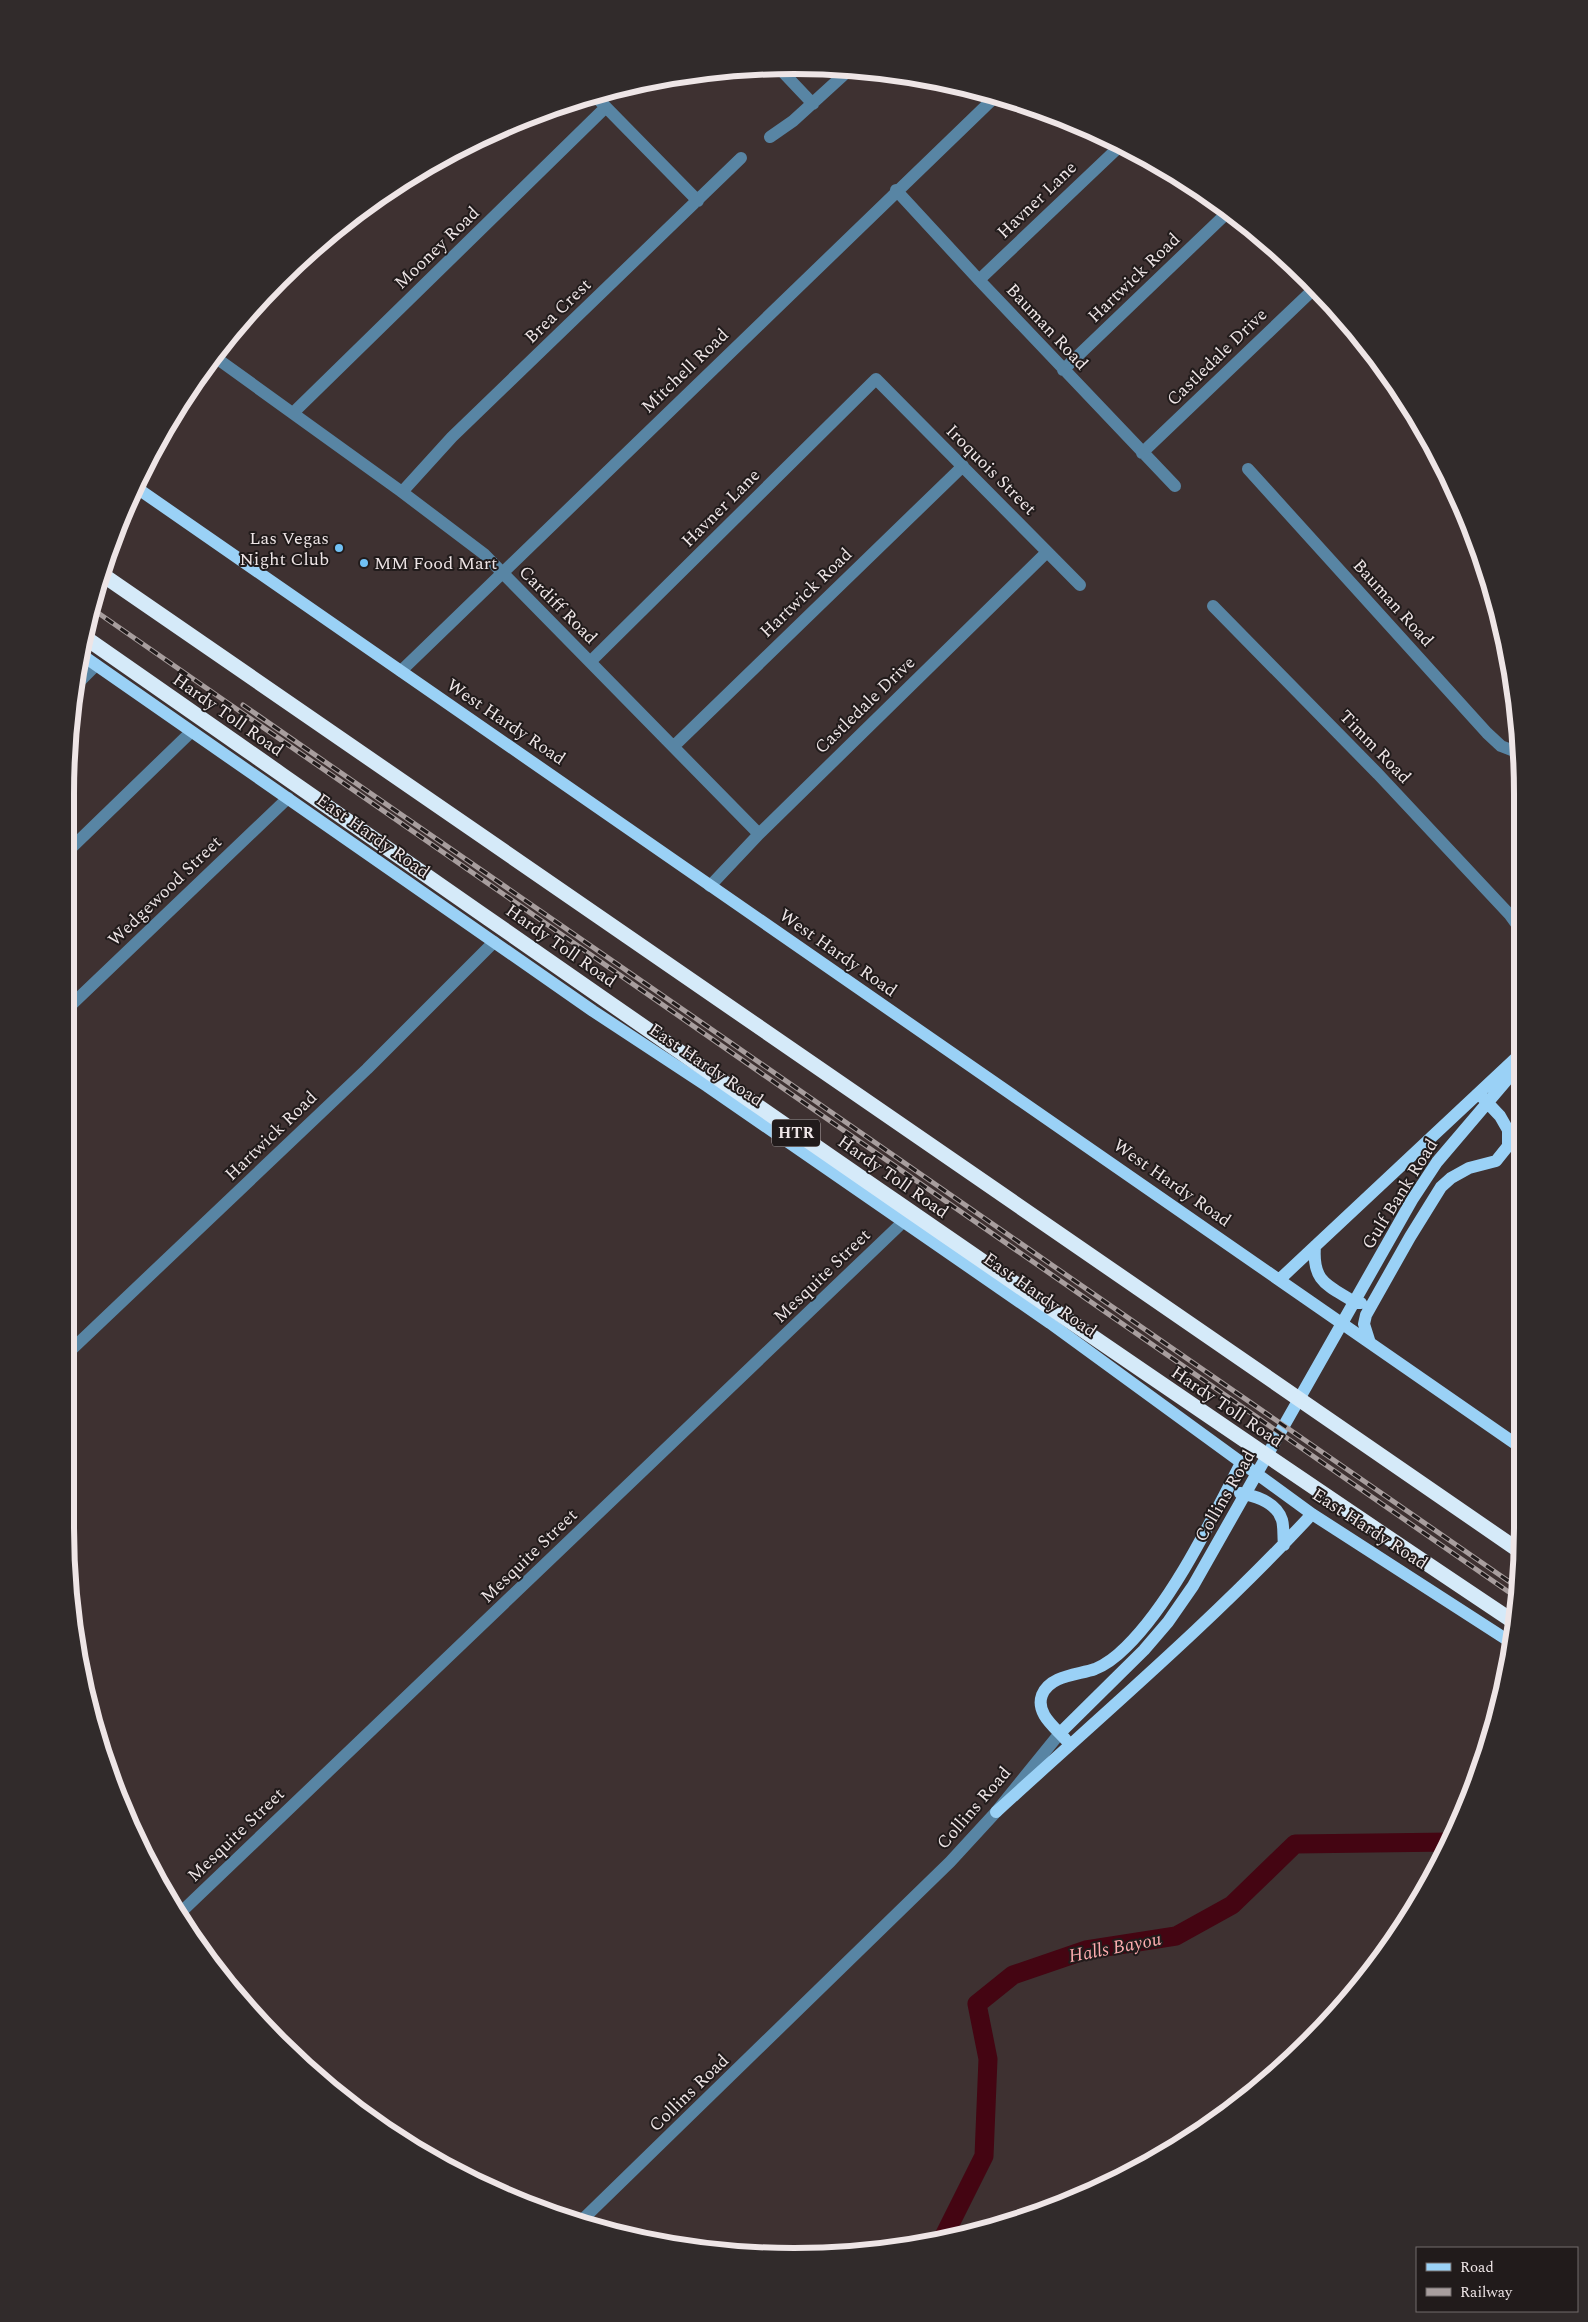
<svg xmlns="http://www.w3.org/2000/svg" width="1588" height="2322" viewBox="0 0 1588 2322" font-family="Spectral,serif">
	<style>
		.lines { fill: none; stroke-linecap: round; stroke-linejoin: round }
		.river { stroke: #440512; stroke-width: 19 }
		.minor { stroke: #5885a4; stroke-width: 12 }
		.major { stroke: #9ad1f6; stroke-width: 12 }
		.highway { stroke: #d5eaf9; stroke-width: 15 }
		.rail-casing { stroke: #a89e9e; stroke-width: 5 }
		.rail { stroke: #211b1b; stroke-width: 3; stroke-dasharray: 9; stroke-linecap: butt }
		.poi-dot { fill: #71c1f5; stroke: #211b1b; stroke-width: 2 }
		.labels { text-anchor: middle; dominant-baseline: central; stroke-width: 4; stroke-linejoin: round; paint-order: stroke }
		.shield { fill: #211b1b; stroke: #b0a8a9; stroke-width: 1 }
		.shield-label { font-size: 16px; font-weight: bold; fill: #eee5e6 }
		.street-label { font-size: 18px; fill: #eee5e6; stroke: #211b1b }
		.poi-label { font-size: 18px; fill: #eee5e6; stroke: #211b1b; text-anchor: end }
		.water-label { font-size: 19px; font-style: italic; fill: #feacaf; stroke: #211b1b }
		.rim { fill: none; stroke: #eee5e6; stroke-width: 6 }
	</style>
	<rect width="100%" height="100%" fill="#3e3131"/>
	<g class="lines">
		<path class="river" d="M941,2242L984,2156L988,2059L977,2004L1013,1975L1086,1950L1176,1936L1232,1905L1295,1844L1451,1842"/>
		<path class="minor" d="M778,67L813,104
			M595,96L698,201
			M770,137L793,121L849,70
			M896,190L979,280L1175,486
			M979,280L1120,146
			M212,355L402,492L484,554L759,834
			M1063,370L1228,212
			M293,413L606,107
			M1142,453L1316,287
			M1248,469L1487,733L1501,746L1519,753
			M402,492L452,437L741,158
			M1213,606L1378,774L1510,915L1523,933
			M590,662L876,379L1080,585
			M401,671L995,97
			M76,685L96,665
			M674,746L963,466
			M65,854L191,732
			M710,886L759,834L1047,552
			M67,1009L288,798
			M69,1352L367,1069L494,942
			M178,1915L904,1221
			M579,2223L950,1862L996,1812L1060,1733"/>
		<path class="major" d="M134,486L1523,1449
			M79,653L593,1011L707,1086L1050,1323L1312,1514L1512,1643
			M1315,1246C1312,1283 1328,1285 1356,1303H1361
			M1280,1279L1515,1059
			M1370,1343L1364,1324L1366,1315L1410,1237L1441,1187L1451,1178L1469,1168L1496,1161L1508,1146V1130L1500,1116L1482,1097
			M1240,1493C1256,1496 1277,1503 1282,1520C1284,1527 1283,1537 1284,1545
			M1060,1733L1144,1650L1168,1622L1193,1586L1412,1200L1437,1162L1523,1061
			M1066,1740C1056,1728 1035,1714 1042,1695C1050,1675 1078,1675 1095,1669C1105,1665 1118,1655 1126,1647C1172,1602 1211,1521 1241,1463
			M996,1812C1102,1715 1215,1619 1312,1514"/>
		<path class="highway" d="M100,573L1521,1552
			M83,636C558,967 1032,1300 1514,1622"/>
		<g class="rail-casing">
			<path id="rail" d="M91,608L1516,1597
				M243,705L1517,1587"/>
		</g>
		<use href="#rail" class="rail"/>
	</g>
	<g class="poi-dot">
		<circle cx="339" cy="548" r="5"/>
		<circle cx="364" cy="563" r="5"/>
	</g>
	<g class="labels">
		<rect class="shield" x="772" y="1119.5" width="48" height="27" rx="4"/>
		<g class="shield-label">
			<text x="796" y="1133">HTR</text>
		</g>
		<g class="street-label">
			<text transform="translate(1037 200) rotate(-44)">Havner Lane</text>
			<text transform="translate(437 248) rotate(-44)">Mooney Road</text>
			<text transform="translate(1134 278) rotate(-44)">Hartwick Road</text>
			<text transform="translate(558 311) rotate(-44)">Brea Crest</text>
			<text transform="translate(1047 327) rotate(47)">Bauman Road</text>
			<text transform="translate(1217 357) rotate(-44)">Castledale Drive</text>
			<text transform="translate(685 371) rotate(-44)">Mitchell Road</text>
			<text transform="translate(991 470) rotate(45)">Iroquois Street</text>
			<text transform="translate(721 508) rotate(-45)">Havner Lane</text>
			<text transform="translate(806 593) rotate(-44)">Hartwick Road</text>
			<text transform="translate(1393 603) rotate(48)">Bauman Road</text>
			<text transform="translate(558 605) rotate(45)">Cardiff Road</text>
			<text transform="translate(865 705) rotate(-44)">Castledale Drive</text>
			<text transform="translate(228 715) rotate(35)">Hardy Toll Road</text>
			<text transform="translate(506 722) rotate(34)">West Hardy Road</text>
			<text transform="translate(1375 747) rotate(46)">Timm Road</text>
			<text transform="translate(373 836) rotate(35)">East Hardy Road</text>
			<text transform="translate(165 891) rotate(-44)">Wedgewood Street</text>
			<text transform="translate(561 946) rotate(35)">Hardy Toll Road</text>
			<text transform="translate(838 953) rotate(35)">West Hardy Road</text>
			<text transform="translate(706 1065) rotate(34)">East Hardy Road</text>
			<text transform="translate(271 1136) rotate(-44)">Hartwick Road</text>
			<text transform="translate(893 1177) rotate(35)">Hardy Toll Road</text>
			<text transform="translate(1172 1183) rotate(35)">West Hardy Road</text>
			<text transform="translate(1400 1194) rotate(-58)">Gulf Bank Road</text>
			<text transform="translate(822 1276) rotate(-44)">Mesquite Street</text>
			<text transform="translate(1040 1295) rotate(35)">East Hardy Road</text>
			<text transform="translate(1227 1407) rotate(34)">Hardy Toll Road</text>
			<text transform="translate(1225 1496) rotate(-60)">Collins Road</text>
			<text transform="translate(1370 1529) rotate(33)">East Hardy Road</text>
			<text transform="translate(529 1556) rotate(-44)">Mesquite Street</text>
			<text transform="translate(974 1808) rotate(-49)">Collins Road</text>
			<text transform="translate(236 1835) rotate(-44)">Mesquite Street</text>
			<text transform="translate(689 2093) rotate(-44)">Collins Road</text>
		</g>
		<g class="poi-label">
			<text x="329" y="538">Las Vegas<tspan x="329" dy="21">Night Club</tspan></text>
			<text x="374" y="563" text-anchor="start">MM Food Mart</text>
		</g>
		<g class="water-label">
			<text transform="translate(1115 1948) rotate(-11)">Halls Bayou</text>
		</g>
	</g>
	<path d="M0 0H1588V2322H0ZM794 74H794A720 720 0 0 1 1514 794V1528A720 720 0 0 1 794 2248H794A720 720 0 0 1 74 1528V794A720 720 0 0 1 794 74Z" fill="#312b2b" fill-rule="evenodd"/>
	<path class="rim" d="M794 74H794A720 720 0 0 1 1514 794V1528A720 720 0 0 1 794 2248H794A720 720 0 0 1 74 1528V794A720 720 0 0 1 794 74Z"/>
	<rect x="1416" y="2247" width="162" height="65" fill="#211b1b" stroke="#736c6c"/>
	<rect x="1426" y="2263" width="25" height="8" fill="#9ad1f6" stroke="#736c6c"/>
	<text x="1460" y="2272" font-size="15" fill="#eee5e6">Road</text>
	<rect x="1426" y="2288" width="25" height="8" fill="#a89e9e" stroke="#736c6c"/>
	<text x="1460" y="2297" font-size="15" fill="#eee5e6">Railway</text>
</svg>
